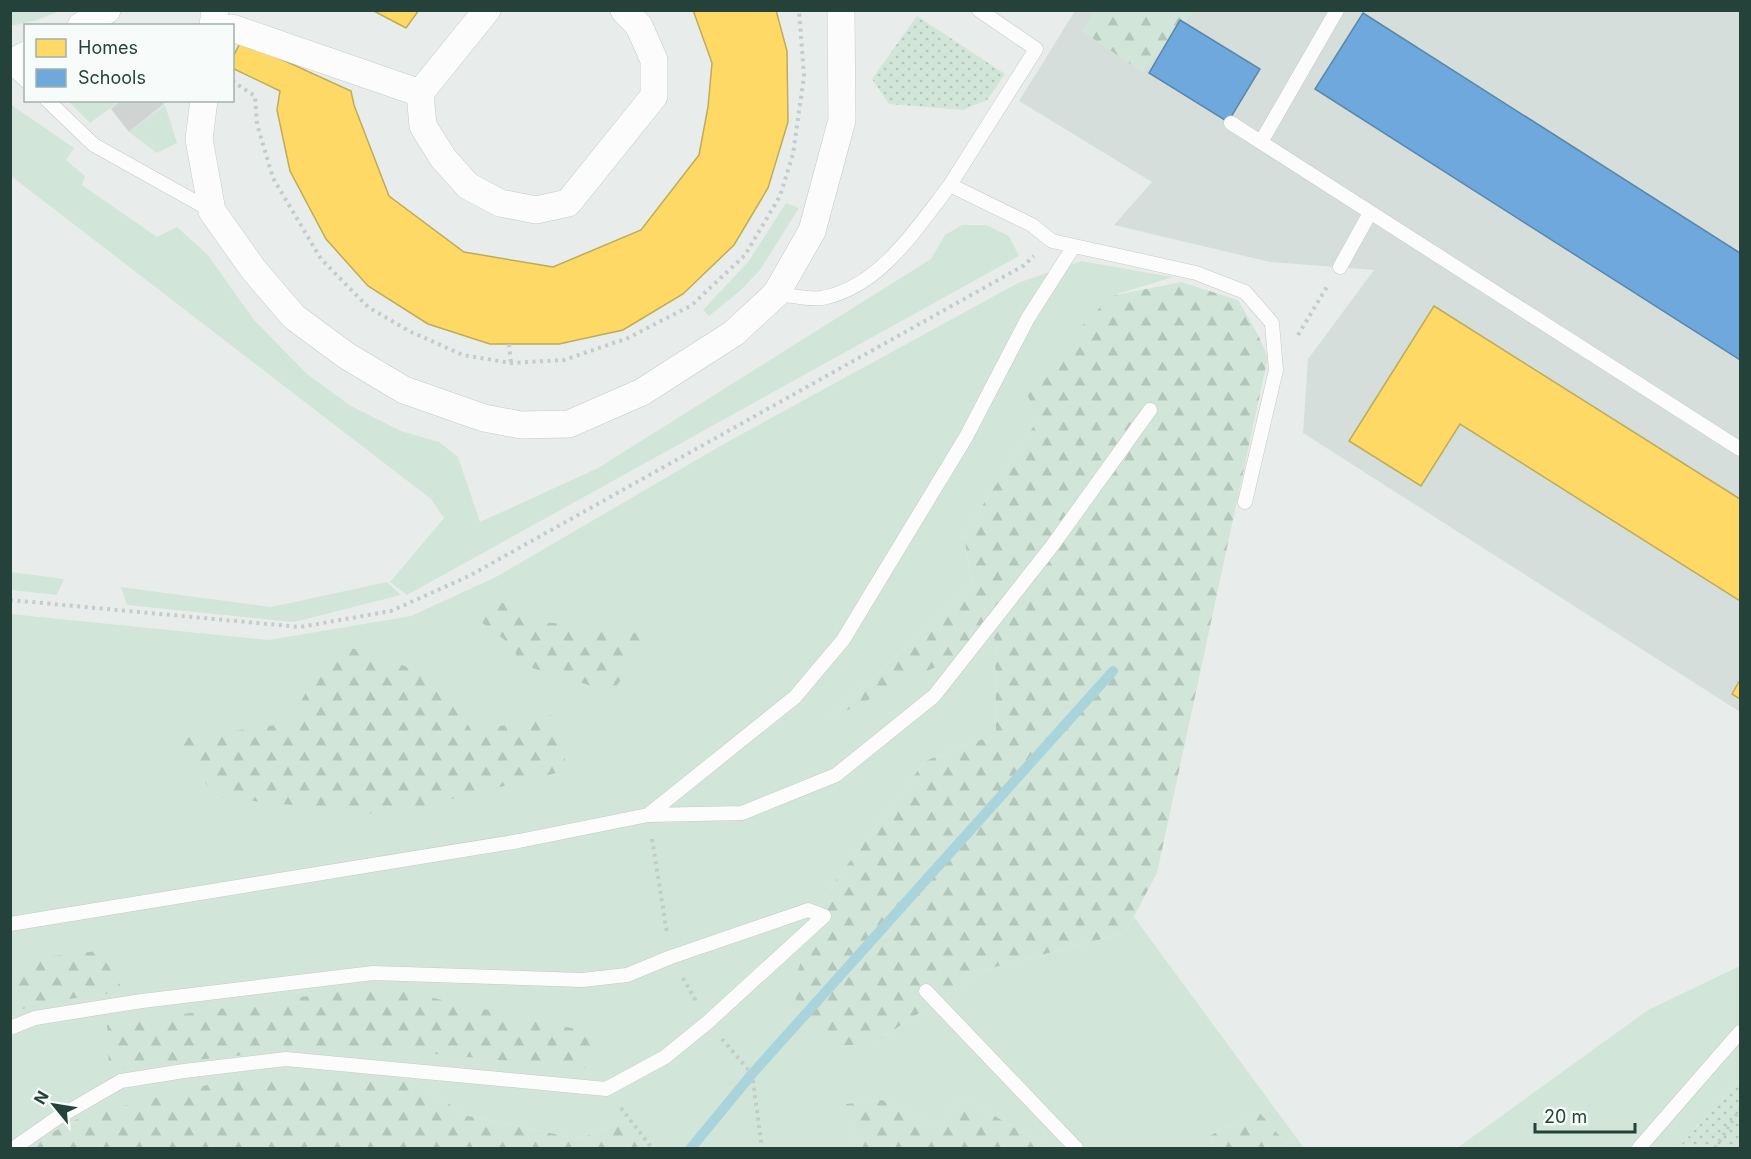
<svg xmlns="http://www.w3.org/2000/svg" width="1751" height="1159" viewBox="0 0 1751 1159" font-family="Inter,sans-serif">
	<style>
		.built { fill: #d6dedb }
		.grass { fill: #d1e6d8 }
		.forest { fill: url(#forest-firs) }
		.park { fill: url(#park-dots) }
		.homes { fill: #ffd966; stroke: #bdac59; stroke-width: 1.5 }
		.schools { fill: #6fa8dc; stroke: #5889ab; stroke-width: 1.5 }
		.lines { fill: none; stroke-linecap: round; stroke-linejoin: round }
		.stream { stroke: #a9d4db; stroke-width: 10 }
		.building { fill: #cfd4d2; stroke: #d1d6d4; stroke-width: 1.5 }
		.service-casing { stroke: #c5cac8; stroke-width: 15 }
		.minor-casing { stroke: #c5cac8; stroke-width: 28 }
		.path { stroke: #c3ccca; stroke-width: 4; stroke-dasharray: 3 4.5; stroke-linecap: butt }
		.service { stroke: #fcfcfc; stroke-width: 14 }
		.minor { stroke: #fcfcfc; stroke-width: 27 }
	</style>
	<defs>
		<pattern id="forest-firs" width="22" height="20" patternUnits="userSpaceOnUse" patternTransform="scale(1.5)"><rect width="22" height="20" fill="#d1e6d8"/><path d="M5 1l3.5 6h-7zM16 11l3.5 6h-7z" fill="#b3c6ba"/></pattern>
		<pattern id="park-dots" width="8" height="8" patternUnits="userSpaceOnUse" patternTransform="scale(1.5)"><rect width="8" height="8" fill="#d1e6d8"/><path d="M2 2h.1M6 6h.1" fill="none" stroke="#b3c6ba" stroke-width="1.8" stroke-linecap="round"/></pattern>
	</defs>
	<rect width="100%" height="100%" fill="#e8edeb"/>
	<path class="built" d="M1075,11H1740V712L1303,433L1308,359L1374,270L1270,262L1114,225L1152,182L1019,101Z"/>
	<path class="grass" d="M18,10H61V11L33,21L11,26V13Z
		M68,101H120L90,123Z
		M10,104L74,148L66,160L85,176L82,185L157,237L177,227L207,254L254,320L307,374L351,406L401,431L439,442L458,457L480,522L598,468L931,259L945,235L962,225H986L1009,236L1019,256L407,595L390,582L444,518L431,499L11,176Z
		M165,105L177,143L157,153L129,132Z
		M786,203L799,208L760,270L740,291L709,316L703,310L748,262Z
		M1081,261L1173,277L1111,296L1039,418L964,534L972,587L829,718L995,637L996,734L925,761L824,896L871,1045L984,970L1125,933L1134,917L1304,1148H1290L1259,1112L1211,1135L1214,1148H1049L964,1098L936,1127L882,1100L847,1104L855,1137L864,1148H656L623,1121L579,1139L468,1116L410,1079L23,1148H11L10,614L269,640L411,616L496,577L722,445L1018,283Z
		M11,572L64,579L57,595L11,590Z
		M387,582L401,595L294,622L127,605L121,587L271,607Z
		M1740,966V1080L1678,1148H1457L1648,1010Z"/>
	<path class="forest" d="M1095,11H1194L1142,72L1082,31Z
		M1181,282L1238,300L1257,333L1268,357L1157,873L1125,933L984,970L871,1045H833L808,1023L791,990L824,896L925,761L996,734L995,638L827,720L972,587L964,534L1039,418L1023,387L1111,296Z
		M492,597L536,621L654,635L612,692L519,664L514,647L473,616Z
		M334,642L443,679L472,732L552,715L568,770L387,815L217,797L171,740L289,723Z
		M99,951L124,991L35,1004L11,1014V960Z
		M378,986L599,1034L585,1068L340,1045L109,1069L107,1025Z
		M231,1079H410L468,1116L579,1139L623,1121L656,1148H23L83,1116Z
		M964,1098L1049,1148H864L855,1137L846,1104L882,1100L936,1127Z
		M1259,1112L1290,1148H1214L1211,1135Z"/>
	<path class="park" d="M917,16L1005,74L987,100L963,110L889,104L872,79Z
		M1740,1080V1148H1678Z"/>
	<path class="homes" d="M372,10H419L406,28Z
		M693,10H776L787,51L788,122L768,188L734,245L683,294L623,330L559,344H490L428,324L368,286L326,239L290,171L277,110L280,91L232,68V59L241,41L351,91L354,105L389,196L464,252L553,267L641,230L699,155L708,107L712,63Z
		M1434,306L1740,499V601L1460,424L1421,486L1349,441Z
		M1740,680V699L1732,694Z"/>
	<path class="schools" d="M1363,13L1740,253V360L1315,89Z
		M1180,20L1260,69L1228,122L1149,73Z"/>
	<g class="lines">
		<path class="stream" d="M691,1148L752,1074L1113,671"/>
	</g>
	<path class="building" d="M122,100H161L163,104L129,131L112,109Z"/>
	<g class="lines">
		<g class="service-casing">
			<path id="service" d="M10,66L26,81
				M47,100L94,145L212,211
				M1231,123L1740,449
				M1261,142L1337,10
				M950,185L1036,49L979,10
				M1340,267L1370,213
				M776,294C789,295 809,300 822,298C880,287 916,229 950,185L1032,225L1052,241L1196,273L1245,292L1272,323L1276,370L1245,502
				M648,815L742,813L836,775L934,696L1052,546L1150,410
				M10,924L519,841L648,815L795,697L843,640L966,437L1028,318L1074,246
				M926,991L1076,1148
				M10,1028L35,1018L142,1001L373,973L582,980L627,975L671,957L808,910L824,916L708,1022L665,1057L606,1089L286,1059L184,1071L121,1081L57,1118L14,1148
				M1639,1148L1740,1032"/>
		</g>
		<g class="minor-casing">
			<path id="minor" d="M487,10L420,93L423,126L443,158L468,186L500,203L536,210L568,203L654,96V60L639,26L624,10
				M81,26L107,10
				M213,26L215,10
				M232,28L420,93
				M10,63L26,55
				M204,100L199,139L212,211L253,269L294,317L347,356L404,390L484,418L521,425L569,424L642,392L734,333L776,294L812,231L842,120L841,10"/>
		</g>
		<path class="path" d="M232,81L255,96L257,124L273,178L321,259L368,307L409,331L463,355L511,363L564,360L628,338L692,305L745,255L780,196L793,154L804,76L799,10
			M1298,335L1328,285
			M509,344L511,363
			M10,600L300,627L391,611L469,576L1023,266L1034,256
			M652,839L667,933
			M683,978L696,1001
			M722,1039L752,1074L762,1148
			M621,1108L652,1148
			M1715,1148L1740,1109"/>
		<use href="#service" class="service"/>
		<use href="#minor" class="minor"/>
	</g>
	<rect width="1751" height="1159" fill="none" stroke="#24423a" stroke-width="24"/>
	<rect x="24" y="24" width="210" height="78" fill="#f7fbf9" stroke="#a3b1ad" stroke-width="1.5"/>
	<rect x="36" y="39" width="30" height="18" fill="#ffd966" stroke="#a3b1ad" stroke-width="1.5"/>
	<text x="78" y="54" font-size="18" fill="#24423a">Homes</text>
	<rect x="36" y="69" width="30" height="18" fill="#6fa8dc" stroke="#a3b1ad" stroke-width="1.5"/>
	<text x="78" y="84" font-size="18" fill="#24423a">Schools</text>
	<g transform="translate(54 1105) rotate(300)" stroke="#f7fbf9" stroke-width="4.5" paint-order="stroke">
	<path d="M0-4.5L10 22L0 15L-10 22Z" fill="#24423a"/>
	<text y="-9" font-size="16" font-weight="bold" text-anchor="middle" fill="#24423a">N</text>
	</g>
	<path d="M1535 1123v9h100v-9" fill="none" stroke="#24423a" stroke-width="3"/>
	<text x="1544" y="1123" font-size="18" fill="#24423a" stroke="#f7fbf9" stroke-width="4.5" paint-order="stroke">20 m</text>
</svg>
